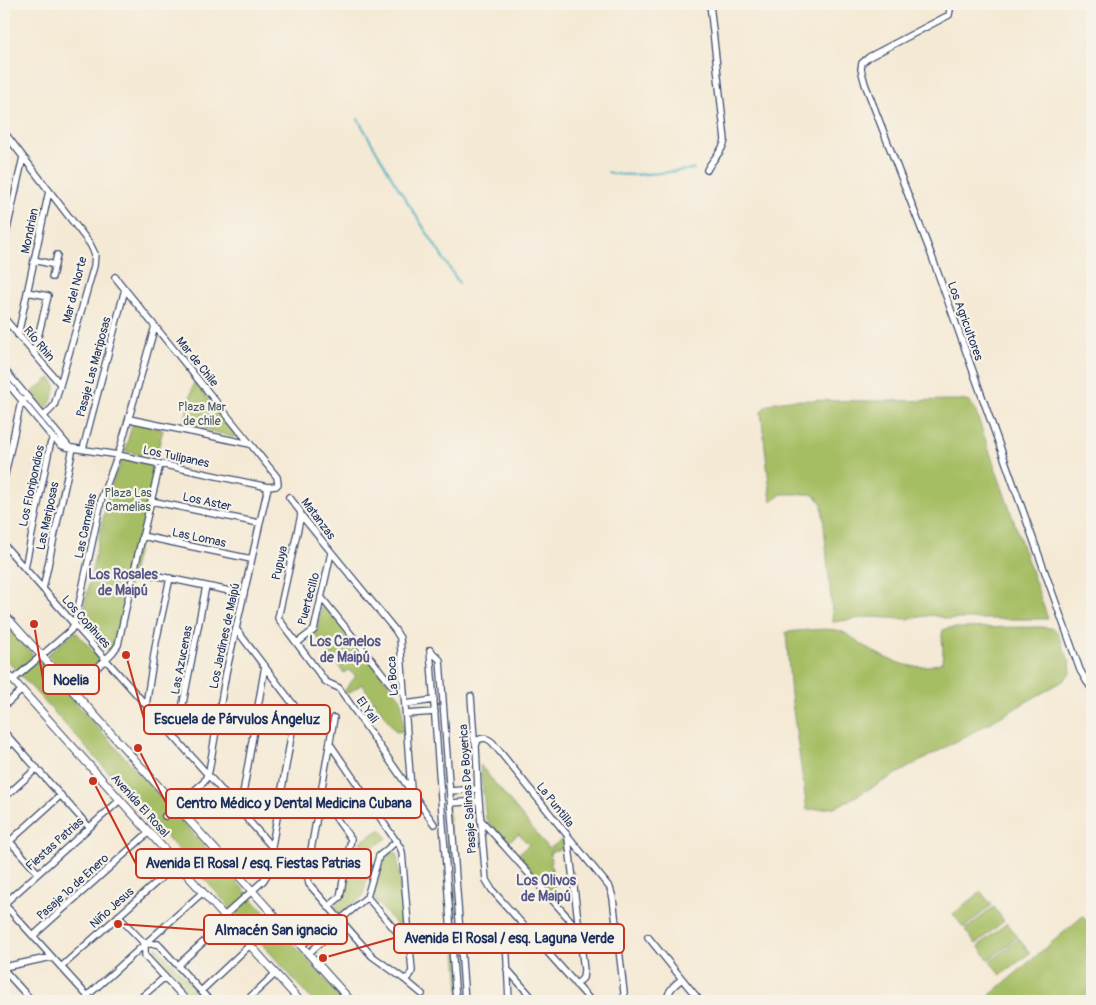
<svg xmlns="http://www.w3.org/2000/svg" width="1096" height="1005" viewBox="0 0 1096 1005" font-family="Pangolin,sans-serif">
	<style>
		.green { fill: #a6be64; stroke: #607661 }
		.lines { fill: none; stroke-linecap: round; stroke-linejoin: round }
		.stream { stroke: #44afc2; stroke-width: 2 }
		.minor-casing { stroke: #3c4b70; stroke-width: 8 }
		.tertiary-casing { stroke: #3c4b70; stroke-width: 9 }
		.minor { stroke: #fff; stroke-width: 5.5 }
		.tertiary { stroke: #fff; stroke-width: 7 }
		.labels { text-anchor: middle; dominant-baseline: central; stroke-width: 4.5; stroke-linejoin: round; paint-order: stroke }
		.street-label { font-size: 12px; fill: #1b2f5e; stroke: #f7f3e8 }
		.park-label { font-size: 12px; fill: #455a60; stroke: #f7f3e8 }
		.neighbourhood-label { font-size: 14px; font-weight: bold; fill: #58588a; stroke: #f7f3e8 }
		.leader { fill: none; stroke: #c8321e; stroke-width: 2 }
		.callout-dot { fill: #c8321e; stroke: #f7f3e8; stroke-width: 2 }
		.callout { fill: #f7f3e8; stroke: #c8321e; stroke-width: 2 }
		.callout-label { font-size: 14px; text-anchor: middle; font-weight: bold; fill: #1b2f5e }
	</style>
	<rect width="100%" height="100%" fill="#f7f3e8"/>
	<filter id="ink" filterUnits="userSpaceOnUse"><feTurbulence type="fractalNoise" baseFrequency=".02" numOctaves="2"/><feDisplacementMap in="SourceGraphic" scale="10" xChannelSelector="R" yChannelSelector="G"/><feConvolveMatrix kernelMatrix="1 2 1 2 8 2 1 2 1" color-interpolation-filters="sRGB"/></filter>
	<filter id="wash" filterUnits="userSpaceOnUse"><feTurbulence type="fractalNoise" baseFrequency=".0096" numOctaves="4" result="noise"/><feDisplacementMap in="SourceGraphic" scale="20" xChannelSelector="R" yChannelSelector="G"/><feGaussianBlur stdDeviation="1.12" result="paint"/><feColorMatrix in="noise" values="0 0 0 0 0 0 0 0 0 0 0 0 0 0 0 0 0 1.4 0 .05"/><feComposite in="paint" operator="in"/></filter>
	<g filter="url(#wash)">
		<rect width="100%" height="100%" fill="#f4e9d4"/>
		<path class="green" d="M50,378C52,380 54,382 55,385C56,393 50,405 45,410L31,393Z
			M194,382L238,436L233,437L184,424Z
			M790,400L875,401L961,400L970,402L974,407L1048,619H948L932,615L908,619L870,617L833,622L822,504L816,496L811,494H782L771,501L761,411C768,402 780,401 790,400Z
			M133,422L163,430L155,459L125,451Z
			M123,457L157,466L116,644L112,651L109,652L82,617L109,491Z
			M324,606L327,607L401,699L404,731L396,732L362,684L347,694L345,690L356,676L348,670L344,673L314,633L317,630L321,608Z
			M4,623L256,903L345,1001H313L151,819L4,657Z
			M1041,627L1051,628L1056,630L1070,663L1071,673L1063,681L986,725L838,806L828,808L807,810L791,695L786,632C799,631 829,627 840,631C849,634 855,640 863,645C886,660 915,674 942,662L943,652L942,634L943,630L948,628Z
			M75,631L101,660L74,684L47,655Z
			M442,762H445L452,859H449Z
			M480,765L549,849L564,838L567,841V848L550,852L555,898L518,854L529,845L519,834L506,843L486,819Z
			M381,829L387,838L367,852L360,842Z
			M392,852L397,853L404,931L399,930L395,926L396,924L373,898L383,858Z
			M350,858L371,863L363,896L341,915L334,907L344,896Z
			M453,876L463,1001H460L450,877Z
			M981,892L992,905L964,928L953,914Z
			M994,907L1004,921L976,944L965,930Z
			M1083,916L1092,928V1001H983Z
			M1007,923L1018,937L989,960L978,946Z
			M1019,939L1030,953L1001,975L990,962Z
			M157,947L207,1001H191L148,954Z"/>
		<g class="lines">
			<path class="stream" d="M358,119L394,181L459,283
				M608,172C620,179 678,171 694,169"/>
		</g>
	</g>
	<g filter="url(#ink)">
		<g class="lines">
			<g class="minor-casing">
				<path id="minor" d="M947,4L950,10L949,15L869,57L862,63L861,69L865,84L931,254L1080,670L1087,682L1092,689
					M4,132L90,244L95,254L94,266L54,406L44,416
					M707,170C712,159 723,152 725,140L710,4
					M4,243L23,157
					M34,260L55,265
					M52,277L57,255
					M27,292L48,296L34,353
					M4,318L60,384
					M18,335L49,191
					M4,369L69,447
					M4,379L53,438L61,445L66,447L118,455L268,487L276,486L278,484L277,477L115,277
					M129,419L250,444
					M83,449L125,289
					M4,479L20,406L24,400
					M289,497L300,511L301,515L395,630L400,638L411,789
					M151,501L259,523
					M301,515L278,618L325,681L328,683L339,688L434,824
					M142,536L251,559
					M4,545L272,847
					M25,568L50,445L53,438
					M134,571L244,594
					M43,589L73,448
					M321,597L394,688L400,691H404
					M297,643L314,630L331,553
					M430,650L440,660L465,1001
					M430,650L456,1001
					M13,680L71,630L74,624L77,613L102,497L120,449L155,326
					M73,692L113,652L118,645L134,571L160,464
					M471,696L474,739L476,746L478,789L486,880L492,890L591,1001
					M405,704L434,700
					M146,705L156,642L170,578
					M4,706L22,690
					M406,714L435,712
					M334,718L307,873L309,884L372,956L404,979L422,994
					M4,732L89,827
					M174,736L178,729L206,586
					M330,744L400,847L402,852L412,971L409,977L404,979
					M476,746L478,740C484,737 487,738 492,742L610,888L613,898L625,1001
					M4,750L13,742
					M450,791L478,789
					M321,797L351,839L340,897L328,907
					M4,798L37,768
					M451,803L479,801
					M240,811L265,666
					M165,816L204,782L209,771L226,673L268,487
					M481,820L579,930
					M4,835L38,873
					M568,838L584,970L583,978L576,985
					M9,842L61,795
					M367,897L397,932
					M4,904L120,800
					M4,904L92,1001
					M118,916L145,944V956L187,1001
					M224,916L263,881L267,875L296,708L236,629
					M340,920L367,897L379,856L397,841
					M33,936L149,832
					M648,937L700,1001
					M506,939L509,1001
					M145,944H158L210,1001
					M301,946L336,916
					M308,954L342,923
					M178,965L228,920
					M4,967L52,957
					M61,967L177,864
					M507,969L535,1001
					M4,970L32,1001
					M201,991L250,945
					M87,996L203,892
					M137,1001L165,977
					M246,1001L275,974
					M667,1001C668,990 674,985 682,979"/>
			</g>
			<g class="tertiary-casing">
				<path id="tertiary" d="M4,614L351,1001
					M4,670L300,1001"/>
			</g>
			<use href="#minor" class="minor"/>
			<use href="#tertiary" class="tertiary"/>
		</g>
	</g>
	<g class="labels">
		<g class="street-label">
			<text transform="translate(30 231) rotate(-78)">Mondrian</text>
			<text transform="translate(75 290) rotate(-76)">Mar del Norte</text>
			<text transform="translate(965 321) rotate(70)">Los Agricultores</text>
			<text transform="translate(39 344) rotate(50)">Río Rhin</text>
			<text transform="translate(197 362) rotate(51)">Mar de Chile</text>
			<text transform="translate(94 367) rotate(-75)">Pasaje Las Mariposas</text>
			<text transform="translate(176 457) rotate(12)">Los Tulipanes</text>
			<text transform="translate(32 486) rotate(-78)">Los Floripondios</text>
			<text transform="translate(207 502) rotate(12)">Los Aster</text>
			<text transform="translate(48 516) rotate(-78)">Las Mariposas</text>
			<text transform="translate(318 519) rotate(53)">Matanzas</text>
			<text transform="translate(86 526) rotate(-78)">Las Camelias</text>
			<text transform="translate(199 538) rotate(12)">Las Lomas</text>
			<text transform="translate(280 563) rotate(-77)">Pupuya</text>
			<text transform="translate(309 599) rotate(-75)">Puertecillo</text>
			<text transform="translate(86 622) rotate(48)">Los Copihues</text>
			<text transform="translate(225 636) rotate(-78)">Los Jardines de Maipú</text>
			<text transform="translate(182 660) rotate(-79)">Las Azucenas</text>
			<text transform="translate(393 676) rotate(-94)">La Boca</text>
			<text transform="translate(367 710) rotate(55)">El Yali</text>
			<text transform="translate(468 789) rotate(-94)">Pasaje Salinas De Boyerica</text>
			<text transform="translate(555 805) rotate(52)">La Puntilla</text>
			<text transform="translate(140 806) rotate(48)">Avenida El Rosal</text>
			<text transform="translate(55 844) rotate(-42)">Fiestas Patrias</text>
			<text transform="translate(73 887) rotate(-42)">Pasaje 1º de Enero</text>
			<text transform="translate(112 908) rotate(-42)">Niño Jesus</text>
		</g>
		<g class="park-label">
			<text x="202" y="407">Plaza Mar<tspan x="202" dy="14">de chile</tspan></text>
			<text x="128" y="493">Plaza Las<tspan x="128" dy="14">Camelias</tspan></text>
		</g>
		<g class="neighbourhood-label">
			<text x="123" y="574">Los Rosales<tspan x="123" dy="16">de Maipú</tspan></text>
			<text x="345" y="641">Los Canelos<tspan x="345" dy="16">de Maipú</tspan></text>
			<text x="546" y="880">Los Olivos<tspan x="546" dy="16">de Maipú</tspan></text>
		</g>
	</g>
	<path class="leader" d="M34 624L43 680M126 655L144 719M138 748L166 803M93 781L136 864M118 924L204 930M323 958L394 938"/>
	<g class="callout-dot">
		<circle cx="34" cy="624" r="5"/>
		<circle cx="126" cy="655" r="5"/>
		<circle cx="138" cy="748" r="5"/>
		<circle cx="93" cy="781" r="5"/>
		<circle cx="118" cy="924" r="5"/>
		<circle cx="323" cy="958" r="5"/>
	</g>
	<g class="callout">
		<rect x="43" y="665" width="56" height="29" rx="5"/>
		<rect x="144" y="705" width="186" height="29" rx="5"/>
		<rect x="166" y="789" width="255" height="29" rx="5"/>
		<rect x="136" y="849" width="235" height="29" rx="5"/>
		<rect x="204" y="915" width="143" height="29" rx="5"/>
		<rect x="394" y="924" width="230" height="29" rx="5"/>
	</g>
	<g class="callout-label">
		<text x="71" y="685">Noelia</text>
		<text x="237" y="724">Escuela de Párvulos Ángeluz</text>
		<text x="294" y="808">Centro Médico y Dental Medicina Cubana</text>
		<text x="253" y="868">Avenida El Rosal / esq. Fiestas Patrias</text>
		<text x="276" y="935">Almacén San ignacio</text>
		<text x="509" y="943">Avenida El Rosal / esq. Laguna Verde</text>
	</g>
	<rect width="1096" height="1005" fill="none" stroke="#f7f3e8" stroke-width="20"/>
</svg>
